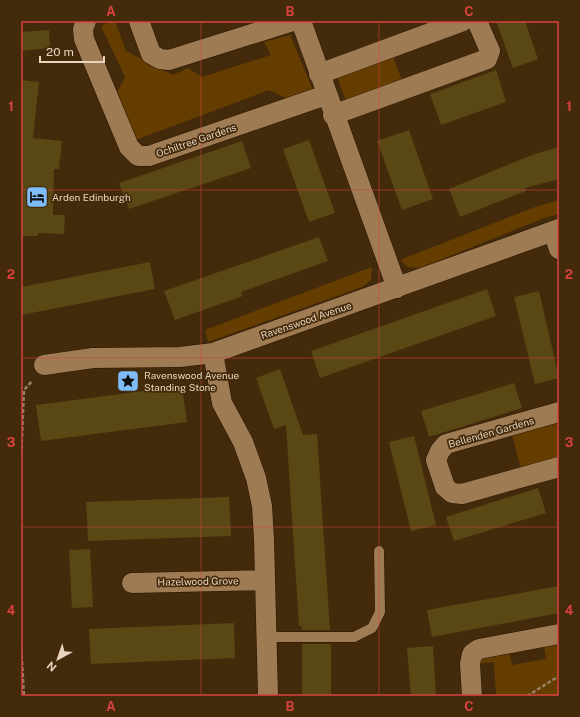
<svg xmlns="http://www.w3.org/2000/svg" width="580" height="717" viewBox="0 0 580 717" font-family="'Public Sans',sans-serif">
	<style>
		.green { fill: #653d00 }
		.building { fill: #594714 }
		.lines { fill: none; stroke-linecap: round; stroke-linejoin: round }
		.lane-casing { stroke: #251401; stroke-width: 11 }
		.street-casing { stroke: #251401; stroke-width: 21 }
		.path { stroke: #968066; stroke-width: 2.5; stroke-dasharray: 4 2; stroke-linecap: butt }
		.lane { stroke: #9f7b53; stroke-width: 10 }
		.street { stroke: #9f7b53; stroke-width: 20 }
		.grid { fill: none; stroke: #d9423f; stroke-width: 1; stroke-opacity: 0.55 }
		.labels { text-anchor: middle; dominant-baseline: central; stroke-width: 3.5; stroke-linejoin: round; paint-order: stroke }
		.street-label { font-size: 10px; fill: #e8d4bf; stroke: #432a0b }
		.poi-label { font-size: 10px; fill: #e8d4bf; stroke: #432a0b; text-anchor: start }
		.neatline { fill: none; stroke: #d9423f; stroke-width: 1.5 }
		.grid-label { font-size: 13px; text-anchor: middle; font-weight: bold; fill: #d9423f }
	</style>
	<rect width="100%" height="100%" fill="#432a0b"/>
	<path class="green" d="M111,21H115L126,51L173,75L188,68L202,77L271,55L264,42L290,35L313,90L290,100L269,90L133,141L116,95L125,77L101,26Z
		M392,54L403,83L346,101L337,77Z
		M559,200V214L544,218L420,268L408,267L400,260L535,207Z
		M372,267L371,280L362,287L208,342L205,330Z
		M559,421V462L522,473L512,434Z
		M559,643V696H496L494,662L477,664L481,658L509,651L512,665L546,659L544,645Z"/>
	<path class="building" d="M496,21H525L538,59L513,68Z
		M49,30L50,48L21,51V32Z
		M496,70L506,102L441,125L430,94Z
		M21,80L39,82L33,138L62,141L59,169H54L53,215H65L64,234L38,233V236H21Z
		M409,130L433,199L402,210L377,141Z
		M309,140L335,213L309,222L283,149Z
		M242,141L251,168L129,209L119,183Z
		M559,147V179L525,188L526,191L460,217L449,189L532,155Z
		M319,237L328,261L241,292L243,296L175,320L164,291Z
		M150,262L155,289L21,315V287Z
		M487,289L496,316L320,378L311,351Z
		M539,291L559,378L535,384L514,297Z
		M280,369L303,435L317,434L330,630H302V626H299L286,425L274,429L256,378Z
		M514,383L522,408L429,437L421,411Z
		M182,386L187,422L41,441L36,405Z
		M414,436L436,525L411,531L389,442Z
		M538,488L546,513L454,541L446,517Z
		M229,497L231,536L88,541L86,502Z
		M90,549L93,607L72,608L69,550Z
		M559,586V613L432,637L427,610Z
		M234,623L235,658L91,664L89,629Z
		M302,644H331V696H302Z
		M433,646L436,696H411L407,648Z"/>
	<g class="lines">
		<g class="lane-casing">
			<path id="lane" d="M267,637H354L372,628L380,612L379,551"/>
		</g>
		<g class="street-casing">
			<path id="street" d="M86,21L83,29L84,39L129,147L138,156H149L326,95
				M139,21L151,54L160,59L169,60L293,21
				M301,21L397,288
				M319,74L463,21
				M333,115L487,59L490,51L477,21
				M553,231L559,249
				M213,353L222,403L243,442L256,478L262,506L264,539L268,696
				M44,365L93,358L180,357L213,353L559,229
				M559,412L446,444L440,451L436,460L445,487L452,493L462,494L559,467
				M132,583L265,580
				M472,696L470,664L472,654L479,649L559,634"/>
		</g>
		<path class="path" d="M21,461L24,390L32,381
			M21,643L24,696
			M527,696L559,676"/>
		<use href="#lane" class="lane"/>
		<use href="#street" class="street"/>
	</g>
	<path class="grid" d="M201,21V696M379,21V696M21,190H559M21,358H559M21,527H559"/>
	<defs>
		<g id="hotel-square" transform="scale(1.15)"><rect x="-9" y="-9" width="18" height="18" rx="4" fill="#7fbdfa" stroke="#432a0b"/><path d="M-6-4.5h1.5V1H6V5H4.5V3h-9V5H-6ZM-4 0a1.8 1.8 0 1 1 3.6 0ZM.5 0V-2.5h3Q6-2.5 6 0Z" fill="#111"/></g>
		<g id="sight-square" transform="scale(1.15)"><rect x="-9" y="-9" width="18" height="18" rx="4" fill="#7fbdfa" stroke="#432a0b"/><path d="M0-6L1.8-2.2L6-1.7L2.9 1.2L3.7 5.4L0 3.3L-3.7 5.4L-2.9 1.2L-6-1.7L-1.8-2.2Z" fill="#111"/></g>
	</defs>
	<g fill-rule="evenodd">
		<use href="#hotel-square" x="37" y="197"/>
		<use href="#sight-square" x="128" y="381"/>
	</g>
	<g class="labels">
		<g class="street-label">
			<text transform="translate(196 140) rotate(-19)">Ochiltree Gardens</text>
			<text transform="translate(306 320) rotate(-19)">Ravenswood Avenue</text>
			<text transform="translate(491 432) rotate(-16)">Bellenden Gardens</text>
			<text transform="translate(198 581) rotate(-1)">Hazelwood Grove</text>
		</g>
		<g class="poi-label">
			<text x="52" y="197">Arden Edinburgh</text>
			<text x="144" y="375">Ravenswood Avenue<tspan x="144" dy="12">Standing Stone</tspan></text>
		</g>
	</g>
	<rect width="580" height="717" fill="none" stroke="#432a0b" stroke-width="44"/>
	<g transform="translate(58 659) rotate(220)" stroke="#432a0b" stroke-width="3" paint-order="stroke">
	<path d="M0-3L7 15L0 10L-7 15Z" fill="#e8d4bf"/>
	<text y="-6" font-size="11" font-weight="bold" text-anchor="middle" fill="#e8d4bf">N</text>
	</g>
	<path d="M40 56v6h64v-6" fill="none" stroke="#e8d4bf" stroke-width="2"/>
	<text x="46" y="56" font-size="12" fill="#e8d4bf" stroke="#432a0b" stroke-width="3" paint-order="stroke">20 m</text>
	<rect x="22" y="22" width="536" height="673" class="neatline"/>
	<g class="grid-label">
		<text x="111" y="16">A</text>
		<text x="290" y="16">B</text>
		<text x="469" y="16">C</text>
		<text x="11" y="111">1</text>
		<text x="569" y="111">1</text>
		<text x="11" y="279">2</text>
		<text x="569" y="279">2</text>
		<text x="11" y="447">3</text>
		<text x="569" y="447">3</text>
		<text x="11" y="615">4</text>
		<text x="569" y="615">4</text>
		<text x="111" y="711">A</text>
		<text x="290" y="711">B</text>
		<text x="469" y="711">C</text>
	</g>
</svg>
